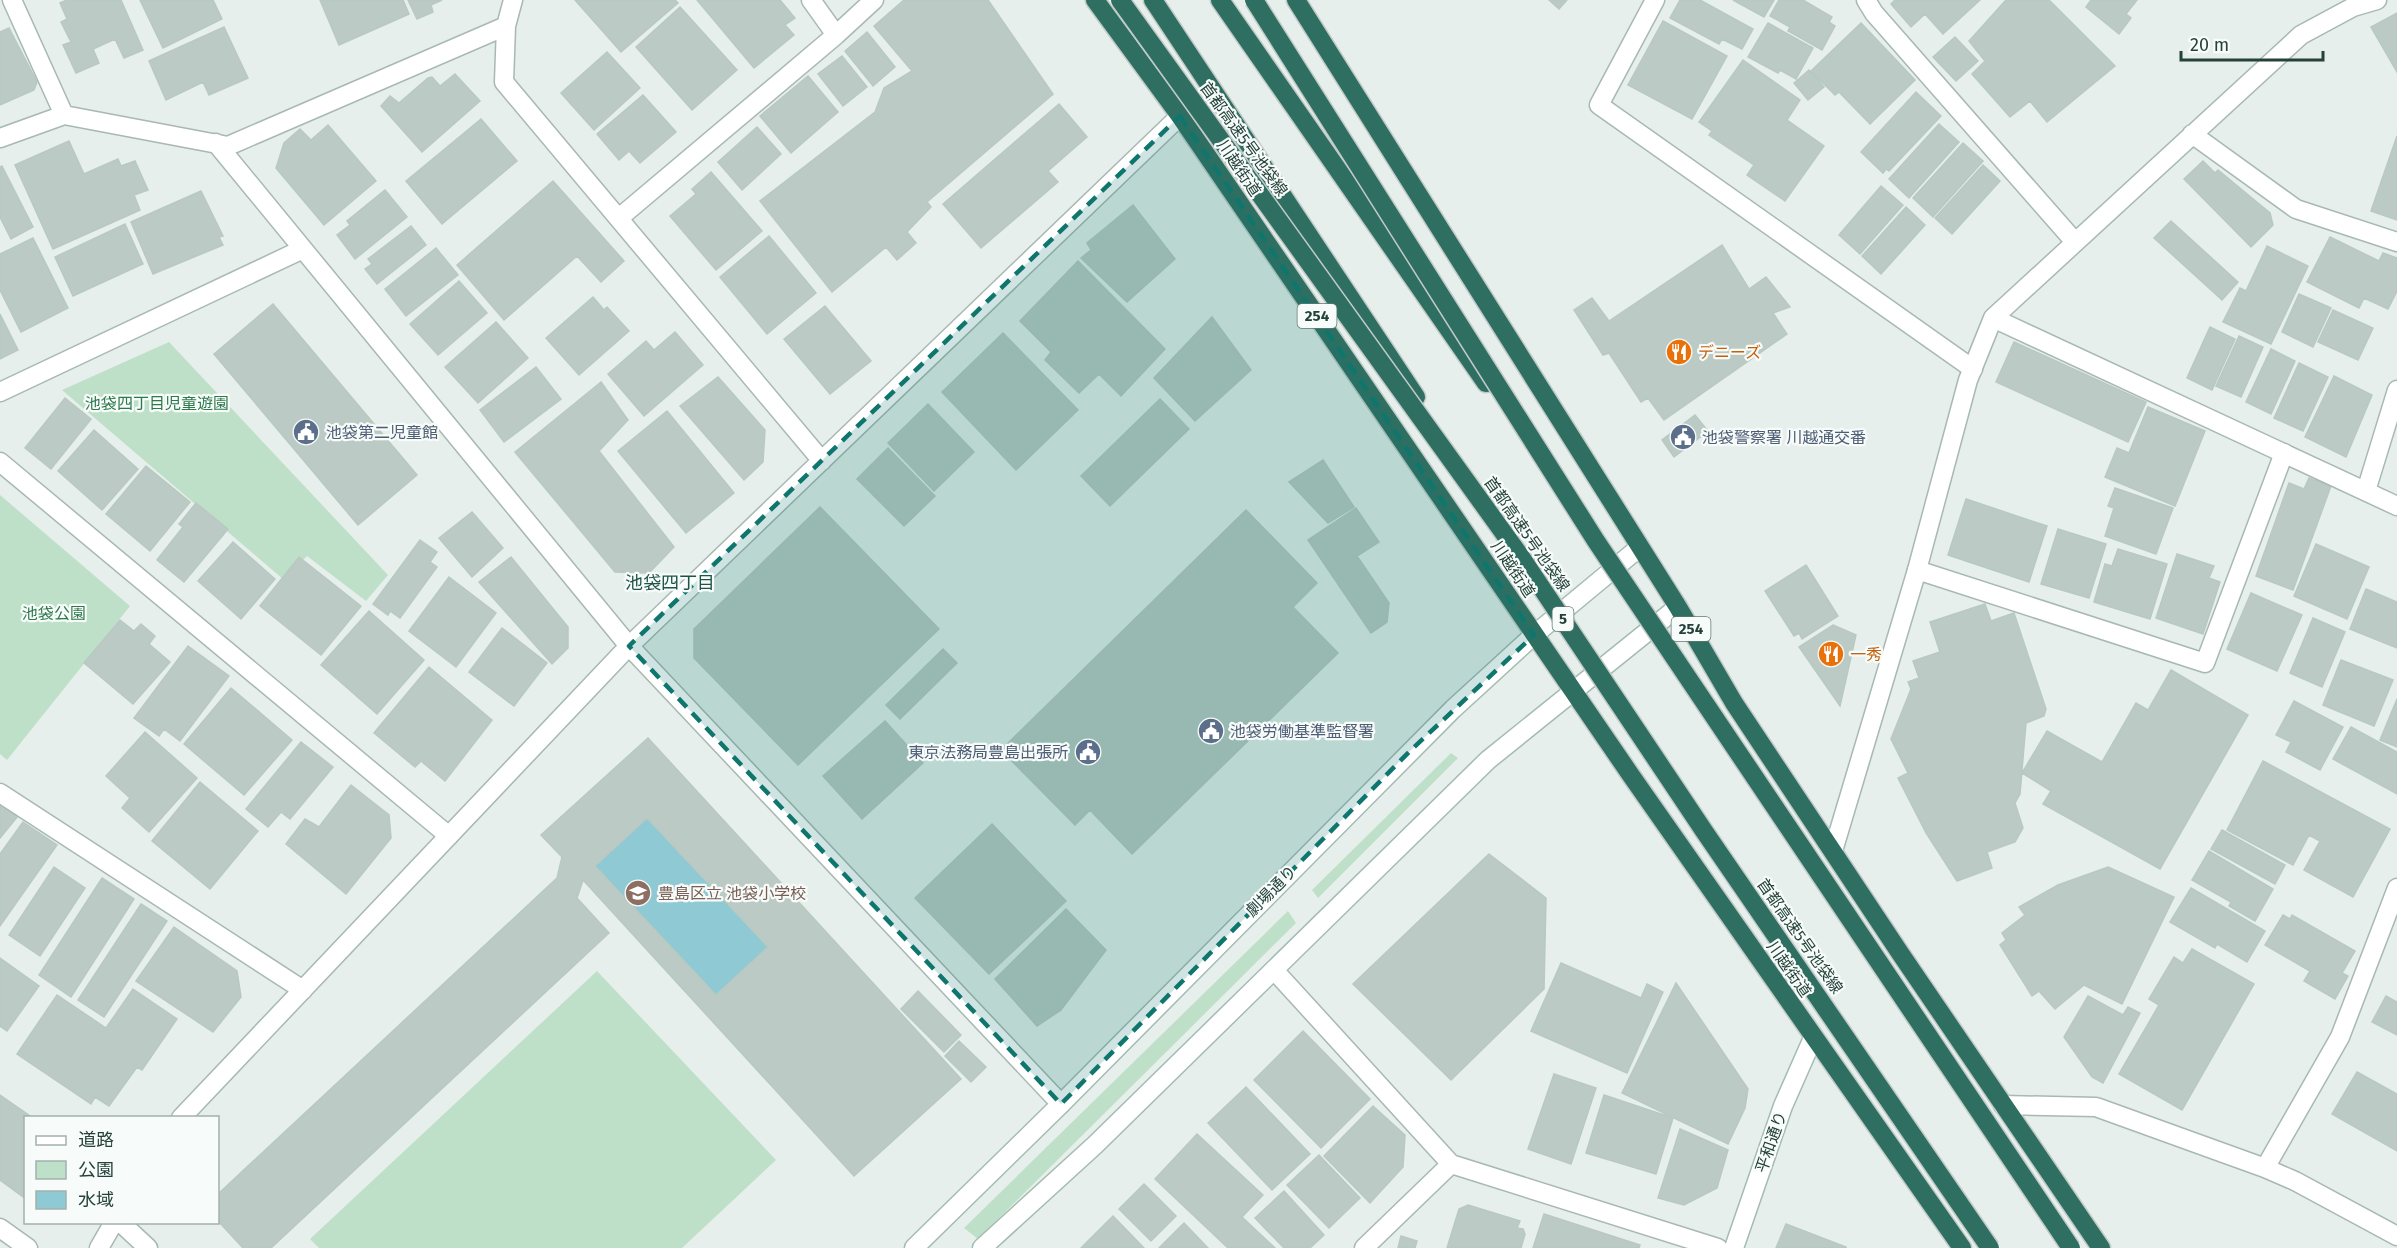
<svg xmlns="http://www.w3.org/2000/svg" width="2397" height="1248" viewBox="0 0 2397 1248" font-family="'Fira Sans','Noto Sans JP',sans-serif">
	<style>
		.green { fill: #bfe0c8 }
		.water { fill: #8ec9d4 }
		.building { fill: #bbcac4; stroke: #b8c9c2; stroke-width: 1.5; fill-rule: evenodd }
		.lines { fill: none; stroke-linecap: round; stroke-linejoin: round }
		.lane-casing { stroke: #a8b8b2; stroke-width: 21 }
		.street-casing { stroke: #a8b8b2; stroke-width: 21 }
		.secondary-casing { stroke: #a4bbb3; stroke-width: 21 }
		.highway-casing { stroke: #c2cac8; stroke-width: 21 }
		.lane { stroke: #fff; stroke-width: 18 }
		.street { stroke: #fff; stroke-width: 18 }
		.secondary { stroke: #fff; stroke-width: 18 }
		.highway { stroke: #2f6f62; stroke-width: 18 }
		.highway-bridge-casing { stroke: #c2cac8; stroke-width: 21; stroke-linecap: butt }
		.highway-bridge { stroke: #2f6f62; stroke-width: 18 }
		.marked { fill: #0f766e; fill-opacity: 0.2; stroke: #0f766e; stroke-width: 4.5; stroke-dasharray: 12 8; stroke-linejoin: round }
		.labels { text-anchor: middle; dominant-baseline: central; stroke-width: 4.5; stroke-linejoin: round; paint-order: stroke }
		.shield { fill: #f7fbf9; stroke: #637a73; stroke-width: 1.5 }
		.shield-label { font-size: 15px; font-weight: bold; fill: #24423a }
		.street-label { font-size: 16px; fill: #24423a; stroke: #f7fbf9 }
		.food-label { font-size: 16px; fill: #c56008; stroke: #f7fbf9; text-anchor: start }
		.park-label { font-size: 16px; fill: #2d7a4b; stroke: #f7fbf9 }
		.service-label { font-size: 16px; fill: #4e5e75; stroke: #f7fbf9; text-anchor: start }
		.education-label { font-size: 16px; fill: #785e54; stroke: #f7fbf9; text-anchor: start }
		.neighbourhood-label { font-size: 18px; fill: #1f5548; stroke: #f7fbf9 }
	</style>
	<rect width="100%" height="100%" fill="#e6efeb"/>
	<path class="green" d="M169,342L388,575L366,601L307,556L284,580L62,390Z
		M0,495L130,606L7,760L0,754Z
		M1451,753L1458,758L1318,898L1312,890Z
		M1288,911L1296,923L978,1239L964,1228Z
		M597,971L776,1160L682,1248H319L310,1239Z"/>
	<path class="water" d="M647,818L768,947L716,995L595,866Z"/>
	<path class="building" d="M67,0H121L143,50L124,58L115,39L93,49L99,63L76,73L63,45L71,42L61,22L67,19L60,3Z
		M140,0H213L222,19L163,48Z
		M320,0H403L409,14L339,45Z
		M408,0H442L431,5L433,12L417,19Z
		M575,0H675L678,3L621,52Z
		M697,0H780L795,18L785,25L794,35L754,68Z
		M904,0H988L1053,94L927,202L931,207L907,232L916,243L897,260L886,247L832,292L760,201L875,112L884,88L912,71L874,26Z
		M1549,0H1567L1559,9Z
		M1680,0H1700L1753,29L1742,49L1722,39L1719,44L1670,18Z
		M1733,0H1774L1764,17Z
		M1779,0H1803L1832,17L1829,22L1835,26L1822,50L1788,31L1790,27L1770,16Z
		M1895,0H1980L1943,34L1925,14L1911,27L1891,4Z
		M2006,0H2049L2115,66L2047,122L2030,101L2010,117L1972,74L1985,61L1969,41Z
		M2091,0H2137L2126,14L2131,18L2119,34L2086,7Z
		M680,7L737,70L692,110L636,47Z
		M2397,13V72L2371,27Z
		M1663,21L1727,56L1692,119L1628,85Z
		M1768,23L1813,48L1796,79L1780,70L1778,73L1748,57Z
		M1861,23L1915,80L1870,124L1839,92L1835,95L1811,71Z
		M224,27L248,78L209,95L203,82L166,100L149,61Z
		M9,28L37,82L34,90L0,105V32Z
		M867,32L895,67L873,86L845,51Z
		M1955,37L1978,61L1956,81L1933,57Z
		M607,52L640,88L594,130L561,93Z
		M842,56L867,87L843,106L818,74Z
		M1743,60L1800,100L1787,120L1824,146L1785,201L1747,175L1754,165L1709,135L1712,131L1699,122Z
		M1809,70L1824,87L1808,100L1794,83Z
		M455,74L480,101L422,152L381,106L390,96L399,103L428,78L432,77L440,86Z
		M808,76L838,112L791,153L760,116Z
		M1916,92L1941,116L1889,171L1886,169L1883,173L1861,152Z
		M643,95L676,132L640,163L629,151L619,160L597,134Z
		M1059,104L1087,137L1048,171L1058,182L981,248L943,204Z
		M481,119L517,161L442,224L406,181Z
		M1939,124L1959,142L1909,198L1889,179Z
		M328,125L376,181L324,225L276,168L284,143L300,129L311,140Z
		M757,127L781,154L742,190L718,162Z
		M2397,136V220L2371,211Z
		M69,141L84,174L118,159L121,166L135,161L148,190L134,195L140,210L53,249L15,165Z
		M1963,143L1983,161L1933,217L1913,198Z
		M2203,161L2215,173L2218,170L2270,213L2273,225L2251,247L2184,179Z
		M1983,165L2000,181L1952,234L1935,218Z
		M2,166L33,227L11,239L0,217V167Z
		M711,172L762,231L716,270L670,216L696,194L692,189Z
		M553,181L624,261L601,282L577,256L504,320L457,265Z
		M1881,186L1903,205L1860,254L1839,235Z
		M385,190L407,217L355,259L337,235L350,225L347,221Z
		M201,191L223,236L219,237L223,245L153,274L131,222Z
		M1133,205L1175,259L1127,302L1081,258L1091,250L1087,243Z
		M1906,207L1925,225L1881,274L1862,256Z
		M2171,221L2238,282L2222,300L2154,238Z
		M125,224L143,264L73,296L55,257Z
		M411,226L426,245L377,284L365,269L372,264L368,259Z
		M769,236L816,293L767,334L720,277Z
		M2330,237L2379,261L2383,253L2397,258V291L2388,309L2364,298L2359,308L2307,282Z
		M33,238L68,308L21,332L0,290V254Z
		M1722,245L1749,289L1766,277L1790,307L1773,313L1787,334L1664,420L1648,398L1641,402L1609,353L1603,355L1574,310L1592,298L1609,321Z
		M2267,246L2308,266L2271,344L2223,322L2240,288L2246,291Z
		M436,248L458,275L406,316L385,289Z
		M1078,261L1165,349L1121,396L1099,374L1079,393L1045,360L1051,352L1020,321Z
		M459,281L487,313L438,355L410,324Z
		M2299,294L2331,308L2313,347L2282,332Z
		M593,297L604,310L607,307L629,331L579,375L546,338Z
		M273,304L417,475L358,525L214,354Z
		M825,306L871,361L830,394L784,339Z
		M2333,310L2373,328L2358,360L2318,342Z
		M0,314L18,350L0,359Z
		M1212,317L1251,370L1195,421L1154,378Z
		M496,322L528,358L478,403L445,367Z
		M2210,327L2235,339L2212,390L2187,378Z
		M675,332L703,365L644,416L608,374L646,341L654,350Z
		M1003,333L1078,410L1016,470L942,392Z
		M2239,336L2263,347L2241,397L2216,386Z
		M2014,342L2146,402L2128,442L1996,382Z
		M2271,349L2295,361L2271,414L2246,402Z
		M2299,363L2328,377L2303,431L2274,418Z
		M536,367L561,399L504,442L480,410Z
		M2334,376L2372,395L2346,457L2305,437Z
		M718,377L765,430L763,462L744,480L680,406Z
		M601,382L628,420L599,451L674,547L649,573L615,572L515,452Z
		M65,398L91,419L51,469L25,448Z
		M1160,399L1189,429L1110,506L1081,476Z
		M928,404L974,452L934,491L888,443Z
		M2148,407L2205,431L2175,506L2105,477L2117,448L2129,453Z
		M667,411L734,493L686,533L618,451Z
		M1695,415L1708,431L1674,457L1662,440Z
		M94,430L138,469L102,510L58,471Z
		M888,448L935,496L904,526L857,479Z
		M1323,460L1354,507L1328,523L1289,482Z
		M146,466L190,502L150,551L106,514Z
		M2309,478L2331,486L2293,590L2256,576L2289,483L2304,489Z
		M2115,488L2173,508L2156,554L2105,536L2114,508L2108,506Z
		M1966,499L2047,526L2029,582L1948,555Z
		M196,503L228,529L184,582L157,560L183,527L179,524Z
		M820,507L939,629L798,765L694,658V629Z
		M1356,508L1379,542L1357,556L1389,603L1387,622L1371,633L1308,540Z
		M1246,510L1317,583L1293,607L1338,653L1132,854L1090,810L1075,825L1001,750Z
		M472,512L503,548L472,577L439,538Z
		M2058,529L2106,544L2089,598L2041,584Z
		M420,540L437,552L430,562L437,567L400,618L390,611L388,615L373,604Z
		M233,542L275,579L241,619L198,581Z
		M2316,544L2369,567L2347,619L2294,596Z
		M2118,549L2167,564L2150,619L2094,602L2105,564L2112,566Z
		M2177,554L2214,566L2209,578L2220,582L2203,634L2156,618Z
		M299,557L361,606L321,655L260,606Z
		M511,557L568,627V648L552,664L479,582Z
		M1806,565L1838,616L1802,639L1799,633L1794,636L1765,591Z
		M449,577L496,613L456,667L409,631Z
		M2366,589L2397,602V648L2350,629Z
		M2251,593L2302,615L2277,671L2227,649Z
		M1985,604L1991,621L2014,613L2046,709L2044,716L2026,723L2020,794L2015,803L2023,828L2015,842L1987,852L1992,868L1957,881L1926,833L1898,778L1908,773L1891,739L1911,689L1908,682L1919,678L1913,661L1940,652L1930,622Z
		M369,611L424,660L377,714L321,665Z
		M2313,618L2345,632L2322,687L2290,673Z
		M120,620L134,631L141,624L155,636L149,644L170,662L133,704L84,663Z
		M1833,625L1856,635L1840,706L1799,647Z
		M502,628L547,663L514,706L469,672Z
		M188,646L229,676L180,741L164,729L159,736L134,718Z
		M943,649L957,663L900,719L886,705Z
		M2341,660L2393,680L2374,726L2323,705Z
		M429,667L492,720L445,781L421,761L415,767L374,733Z
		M2171,670L2248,715L2160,869L2043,804L2051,791L2022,773L2047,731L2102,762L2136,703L2148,710Z
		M231,688L292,740L244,795L184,744Z
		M2397,699V747L2380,740Z
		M2294,701L2343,727L2320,770L2286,752L2291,742L2276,735Z
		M885,721L923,763L862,819L823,776Z
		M2351,727L2397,752V794L2333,759Z
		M145,732L197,778L149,832L122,808L130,798L106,776Z
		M648,738L961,1079L854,1176L583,880L577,898L609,933L271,1248H243L218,1221V1194L557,878L562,857L541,835ZM647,818L768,947L716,995L595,866Z
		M301,742L333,767L290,819L281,812L268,827L246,809Z
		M2263,761L2390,829L2353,897L2304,870L2320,841L2309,835L2293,865L2227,830Z
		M200,782L258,831L210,889L152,841Z
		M351,785L389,815L391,838L346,894L286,844L305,819L319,827Z
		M0,803L18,816L0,838Z
		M23,822L57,845L0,926V854Z
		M992,824L1066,901L989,974L915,898Z
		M2222,830L2285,865L2275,884L2211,849Z
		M2209,851L2273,889L2255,921L2229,906L2231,902L2192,880Z
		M1489,854L1546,898L1544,989L1451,1080L1353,984Z
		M54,867L85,888L40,956L9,935Z
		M2108,867L2174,897L2122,1004L2084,985L2055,1009L2039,991L2032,996L2000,945L2006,940L2002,933L2025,915L2019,907L2058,885Z
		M102,878L134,899L71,997L39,975Z
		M2191,888L2265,931L2247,962L2217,944L2215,948L2170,922Z
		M141,904L167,921L104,1017L78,1000Z
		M1066,909L1106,950L1061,1010L1037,1026L995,979Z
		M2283,915L2290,919L2292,915L2355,951L2342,973L2348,976L2335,999L2304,981L2310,971L2265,945Z
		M174,927L237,971L241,997L213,1032L136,981Z
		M2192,949L2254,984L2182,1110L2119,1074L2159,1005L2149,999L2174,957L2183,963Z
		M0,958L39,986L7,1031L0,1026Z
		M1561,963L1641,998L1647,984L1663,992L1627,1073L1531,1031Z
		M1676,983L1748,1089L1745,1108L1728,1144L1622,1093Z
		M133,989L177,1019L142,1070L137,1067L109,1106L95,1097L91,1104L17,1054L57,995L106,1028Z
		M918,991L961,1035L944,1052L901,1009Z
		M2088,996L2123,1015L2128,1007L2140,1013L2103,1083L2092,1077L2064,1037Z
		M2386,996L2397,1002V1035L2372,1022Z
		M1303,1031L1370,1099L1321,1148L1254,1080Z
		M959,1041L986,1067L971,1082L945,1056Z
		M2357,1072L2397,1094V1151L2332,1114Z
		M1554,1074L1596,1088L1571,1164L1528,1149Z
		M1246,1087L1310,1154L1272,1190L1208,1123Z
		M0,1095L33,1118H26V1199L0,1180Z
		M1604,1095L1673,1118L1656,1174L1586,1153Z
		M1373,1106L1405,1135L1403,1167L1370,1203L1324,1156Z
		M1680,1129L1728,1150L1717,1188L1684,1205L1658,1198Z
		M1197,1134L1263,1195L1242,1217L1275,1248H1228L1155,1179Z
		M1319,1155L1360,1198L1329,1228L1287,1185Z
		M1144,1184L1176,1216L1151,1241L1119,1209Z
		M1284,1191L1324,1235L1310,1248H1284L1255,1218Z
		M1468,1205L1520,1221L1517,1228L1523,1229L1525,1234L1521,1248H1447L1459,1209Z
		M1544,1214L1640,1245L1639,1248H1533Z
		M1113,1216L1144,1248H1081Z
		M1184,1223L1208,1248H1159Z
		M1786,1224L1846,1247V1248H1776Z
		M1401,1236L1417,1241L1415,1248H1398Z"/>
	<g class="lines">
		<g class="lane-casing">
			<path id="lane" d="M1655,0L1599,105L1973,369
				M1866,0L1874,13L2075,242
				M1917,570L2205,663L2284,453"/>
		</g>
		<g class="street-casing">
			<path id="street" d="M12,0L64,115
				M513,0L506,26L504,82L822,461
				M811,0L836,35
				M2192,134L2296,209L2397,242
				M0,138L64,115L228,146L506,26
				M216,143L629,646L1061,1104
				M619,218L836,35L874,0
				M1993,318L2397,506
				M0,392L303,249
				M0,462L449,836
				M2366,491L2397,390
				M0,793L303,990
				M1833,851L1917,570L1968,380L1993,318L2301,35L2353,7L2377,0
				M1274,970L1451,1164L1718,1248
				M2003,1105L2096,1107L2265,1168L2295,1181L2397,1236
				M181,1118L629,646L1180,116
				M2265,1168L2340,1037L2397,888
				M120,1222L148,1248
				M0,1228L28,1248
				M99,1248L114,1222
				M1364,1248L1451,1164"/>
		</g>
		<g class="secondary-casing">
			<path id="secondary" d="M914,1248L1061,1104L1453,709L1534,635L1640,547
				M982,1248L1095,1145L1488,760L1678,607
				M1734,1248L1783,1106L1813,1038"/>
		</g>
		<g class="highway-casing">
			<path id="highway" d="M1095,0L1180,116L1630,774L1962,1248
				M1153,0L1416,397
				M1220,0L1486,383
				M1296,0L1678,607L1734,703L1900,953L2101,1248"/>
		</g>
		<use href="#lane" class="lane"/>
		<use href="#street" class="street"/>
		<use href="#secondary" class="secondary"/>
		<use href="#highway" class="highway"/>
		<g class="highway-bridge-casing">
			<path id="highway-bridge" d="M1120,0L1521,557L1704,831L1990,1248
				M1254,0L1596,541L2071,1248"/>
		</g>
		<use href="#highway-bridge" class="highway-bridge"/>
	</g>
	<path class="marked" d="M1180,116L1534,635L1411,750L1061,1104L629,646Z"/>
	<defs>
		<g id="restaurant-disc" transform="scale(1.35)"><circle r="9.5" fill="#e8710a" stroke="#f7fbf9"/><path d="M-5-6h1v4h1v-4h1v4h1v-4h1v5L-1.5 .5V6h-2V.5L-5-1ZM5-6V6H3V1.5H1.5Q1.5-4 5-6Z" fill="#fff"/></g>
		<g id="civic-disc" transform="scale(1.35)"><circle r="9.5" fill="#5c6f8a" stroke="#f7fbf9"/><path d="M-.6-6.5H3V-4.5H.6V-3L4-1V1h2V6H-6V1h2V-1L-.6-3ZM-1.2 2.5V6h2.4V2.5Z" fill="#fff"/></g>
		<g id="school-disc" transform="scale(1.35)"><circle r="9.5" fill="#8d6e63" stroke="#f7fbf9"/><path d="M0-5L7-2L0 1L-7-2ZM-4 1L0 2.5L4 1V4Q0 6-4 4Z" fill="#fff"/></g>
	</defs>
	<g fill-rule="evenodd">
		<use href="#restaurant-disc" x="1679" y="352"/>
		<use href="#civic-disc" x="306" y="432"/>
		<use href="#civic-disc" x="1683" y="437"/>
		<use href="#restaurant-disc" x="1831" y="654"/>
		<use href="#civic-disc" x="1211" y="731"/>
		<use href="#civic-disc" x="1088" y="752"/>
		<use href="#school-disc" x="638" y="893"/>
	</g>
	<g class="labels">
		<g class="shield">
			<rect x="1297.5" y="304" width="39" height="24" rx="4.5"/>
			<rect x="1552.5" y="607" width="21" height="24" rx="4.5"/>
			<rect x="1671.5" y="617" width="39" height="24" rx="4.5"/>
		</g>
		<g class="shield-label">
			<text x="1317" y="316">254</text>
			<text x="1563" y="619">5</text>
			<text x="1691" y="629">254</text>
		</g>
		<g class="street-label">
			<text transform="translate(1244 139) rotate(54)">首都高速5号池袋線</text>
			<text transform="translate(1239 168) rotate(56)">川越街道</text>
			<text transform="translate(1527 534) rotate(55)">首都高速5号池袋線</text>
			<text transform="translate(1513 569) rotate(56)">川越街道</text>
			<text transform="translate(1271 891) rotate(-45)">劇場通り</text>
			<text transform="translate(1800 936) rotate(55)">首都高速5号池袋線</text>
			<text transform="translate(1789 969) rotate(55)">川越街道</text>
			<text transform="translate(1771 1142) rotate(-71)">平和通り</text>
		</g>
		<g class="food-label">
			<text x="1698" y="352">デニーズ</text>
			<text x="1850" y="654">一秀</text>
		</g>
		<g class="park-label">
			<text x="157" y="403">池袋四丁目児童遊園</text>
			<text x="54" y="613">池袋公園</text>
		</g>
		<g class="service-label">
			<text x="326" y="432">池袋第二児童館</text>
			<text x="1702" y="437">池袋警察署 川越通交番</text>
			<text x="1230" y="731">池袋労働基準監督署</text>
			<text x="1068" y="752" text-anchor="end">東京法務局豊島出張所</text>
		</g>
		<g class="education-label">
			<text x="658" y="893">豊島区立 池袋小学校</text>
		</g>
		<g class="neighbourhood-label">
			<text x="670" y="583">池袋四丁目</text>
		</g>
	</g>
	<rect x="24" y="1116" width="195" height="108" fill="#f7fbf9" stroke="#a3b1ad" stroke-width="1.5"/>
	<rect x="36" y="1136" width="30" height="9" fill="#ffffff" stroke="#a3b1ad" stroke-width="1.5"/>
	<text x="78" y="1146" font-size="18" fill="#24423a">道路</text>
	<rect x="36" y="1161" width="30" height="18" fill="#bfe0c8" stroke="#a3b1ad" stroke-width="1.5"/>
	<text x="78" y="1176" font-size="18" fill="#24423a">公園</text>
	<rect x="36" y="1191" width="30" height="18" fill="#8ec9d4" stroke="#a3b1ad" stroke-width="1.5"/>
	<text x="78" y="1206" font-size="18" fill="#24423a">水域</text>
	<path d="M2181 51v9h142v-9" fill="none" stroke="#24423a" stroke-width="3"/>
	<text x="2190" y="51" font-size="18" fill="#24423a" stroke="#f7fbf9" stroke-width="4.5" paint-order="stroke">20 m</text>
</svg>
